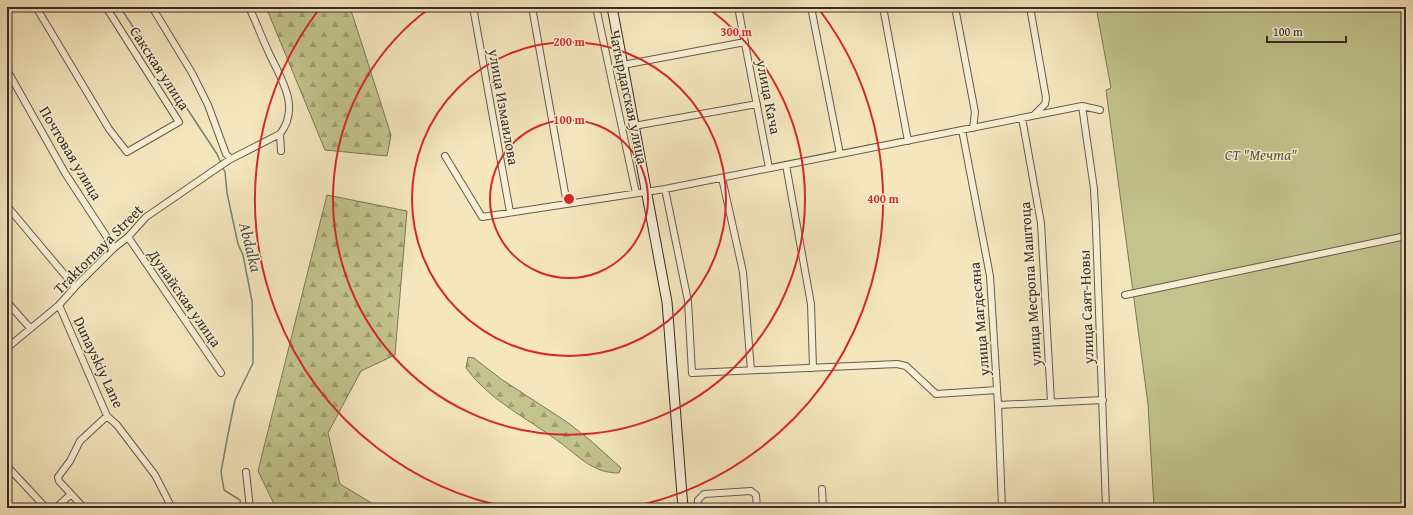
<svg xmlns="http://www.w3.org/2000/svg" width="1413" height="515" viewBox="0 0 1413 515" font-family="'Gentium Book Plus',serif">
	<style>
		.forest { fill: url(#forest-firs); stroke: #7e775a }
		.green { fill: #c2c38d; stroke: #7e775a }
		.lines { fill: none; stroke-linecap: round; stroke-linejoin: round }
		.stream { stroke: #758476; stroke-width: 1.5 }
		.street-casing { stroke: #685a4c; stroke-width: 8 }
		.secondary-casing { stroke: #392b26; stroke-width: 11 }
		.street { stroke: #f8efd4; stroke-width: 6 }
		.secondary { stroke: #f8efd4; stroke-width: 9 }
		.ring { fill: none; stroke: #d62828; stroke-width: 2 }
		.labels { text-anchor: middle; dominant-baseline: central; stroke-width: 3; stroke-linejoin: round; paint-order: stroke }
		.street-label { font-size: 15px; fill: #392b26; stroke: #f8efd4 }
		.park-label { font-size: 15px; font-style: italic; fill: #5b5140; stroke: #f8efd4 }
		.water-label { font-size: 16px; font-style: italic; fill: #525048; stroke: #f8efd4 }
		.centre { fill: #d62828; stroke: #f8efd4; stroke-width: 2 }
		.ring-label { font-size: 12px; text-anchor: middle; font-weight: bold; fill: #d62828; stroke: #f8efd4; stroke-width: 3; stroke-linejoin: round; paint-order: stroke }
	</style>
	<defs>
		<pattern id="forest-firs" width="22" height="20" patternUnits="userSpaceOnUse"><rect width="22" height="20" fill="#c2c38d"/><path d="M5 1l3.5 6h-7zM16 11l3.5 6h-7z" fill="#9f9f73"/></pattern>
	</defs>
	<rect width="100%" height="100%" fill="#f5e6bd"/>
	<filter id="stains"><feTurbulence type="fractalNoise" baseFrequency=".005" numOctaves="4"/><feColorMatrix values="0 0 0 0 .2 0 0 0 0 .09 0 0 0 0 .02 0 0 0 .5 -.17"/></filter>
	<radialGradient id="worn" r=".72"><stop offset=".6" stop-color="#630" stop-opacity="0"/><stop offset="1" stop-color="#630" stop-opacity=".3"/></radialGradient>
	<path class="forest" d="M266,7H350L391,135L387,156L325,150Z
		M327,195L407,211L395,355L361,371L328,433L340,484L380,508H276L258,471Z
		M468,357L474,358L501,379L567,422L590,440L621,468L619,473C612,473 605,472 598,469C583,463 571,450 558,441C527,418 489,400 466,368Z"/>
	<path class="green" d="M1096,7H1406V508H1154L1148,404L1106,90L1111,88Z"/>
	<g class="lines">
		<path class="stream" d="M120,7L217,154L221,163
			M222,166L225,172L227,193L238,244L243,255L252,301L253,341V363L235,400L228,434L221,472L224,490L240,500L241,508"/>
		<g class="street-casing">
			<path id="street" d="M36,7L109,129L127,152L179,122L106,7
				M152,7L192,73L208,105L226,154L231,159
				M473,7L510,212
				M532,7L567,204
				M596,7L636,193
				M738,7L769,168
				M811,7L840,154
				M883,7L908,141
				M955,7L975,112L973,128
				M1030,7L1046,98L1045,104L1034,115
				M623,65L745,42
				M7,70L65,173L114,248
				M1082,106L1094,189L1096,228L1106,508
				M1022,118L1041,223L1051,402
				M634,126L757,104
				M962,130L990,276L998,405L1002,508
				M280,134L281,151
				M445,156L482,217L665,189L1082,106L1100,110
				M786,165L811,304L813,368
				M722,178L743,272L751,370
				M665,189L688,301L692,373L897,364L906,366L936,394L997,390
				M7,206L75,287
				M128,237L221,373
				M1125,295L1406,236
				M7,302L30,328
				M59,305L107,416L117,425L155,475L172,508
				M7,348L59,305L75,287L114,248L128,237L146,217L229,160L280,134C301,107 281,79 269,53C262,38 256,22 249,7
				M998,405L1103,400
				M7,466L46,508
				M246,472L250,508
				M822,489L823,508
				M56,508L71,494
				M84,508L59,481L58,477L70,461L80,441L107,416
				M698,508V500L704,494L751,491L756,495L757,508"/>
		</g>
		<g class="secondary-casing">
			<path id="secondary" d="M612,7L667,302L683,508"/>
		</g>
		<use href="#street" class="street"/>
		<use href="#secondary" class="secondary"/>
	</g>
	<g class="ring">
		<circle cx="569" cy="199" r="79"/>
		<circle cx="569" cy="199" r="157"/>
		<path d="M708 8A236 236 0 1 1 430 8"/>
		<path d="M512 508A314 314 0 0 1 320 8M818 8A314 314 0 0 1 626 508"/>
	</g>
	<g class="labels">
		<g class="street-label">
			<text transform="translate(160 68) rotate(57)">Сакская улица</text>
			<text transform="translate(629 97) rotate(78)">Чатырдагская улица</text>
			<text transform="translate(769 97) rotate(79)">улица Кача</text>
			<text transform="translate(504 107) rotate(80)">улица Измаилова</text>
			<text transform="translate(71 153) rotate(59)">Почтовая улица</text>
			<text transform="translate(98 249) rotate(-45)">Traktornaya Street</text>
			<text transform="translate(1030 284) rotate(-94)">улица Месропа Маштоца</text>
			<text transform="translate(185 298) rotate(55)">Дунайская улица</text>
			<text transform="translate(1086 307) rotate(-92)">улица Саят-Новы</text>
			<text transform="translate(979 319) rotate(-95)">улица Магдесяна</text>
			<text transform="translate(99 362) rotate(65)">Dunayskiy Lane</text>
		</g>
		<g class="park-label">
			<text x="1261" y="154">СТ "Мечта"</text>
		</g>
		<g class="water-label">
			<text transform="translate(251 247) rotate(76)">Abdalka</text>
		</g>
	</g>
	<circle cx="569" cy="199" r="6" class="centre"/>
	<g class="ring-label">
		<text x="736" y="36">300 m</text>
		<text x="569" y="46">200 m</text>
		<text x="569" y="124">100 m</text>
		<text x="883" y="203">400 m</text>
	</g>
	<rect width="1413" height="515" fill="none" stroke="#f5e6bd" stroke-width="24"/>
	<rect x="8" y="8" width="1397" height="499" fill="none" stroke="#392b26" stroke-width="2"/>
	<rect x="12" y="12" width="1389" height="491" fill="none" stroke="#392b26"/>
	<path d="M1267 36v6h79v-6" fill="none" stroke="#392b26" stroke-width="2"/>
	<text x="1273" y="36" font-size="12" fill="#392b26" stroke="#f8efd4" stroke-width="3" paint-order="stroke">100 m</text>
	<rect width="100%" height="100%" filter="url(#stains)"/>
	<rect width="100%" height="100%" fill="url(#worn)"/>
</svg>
